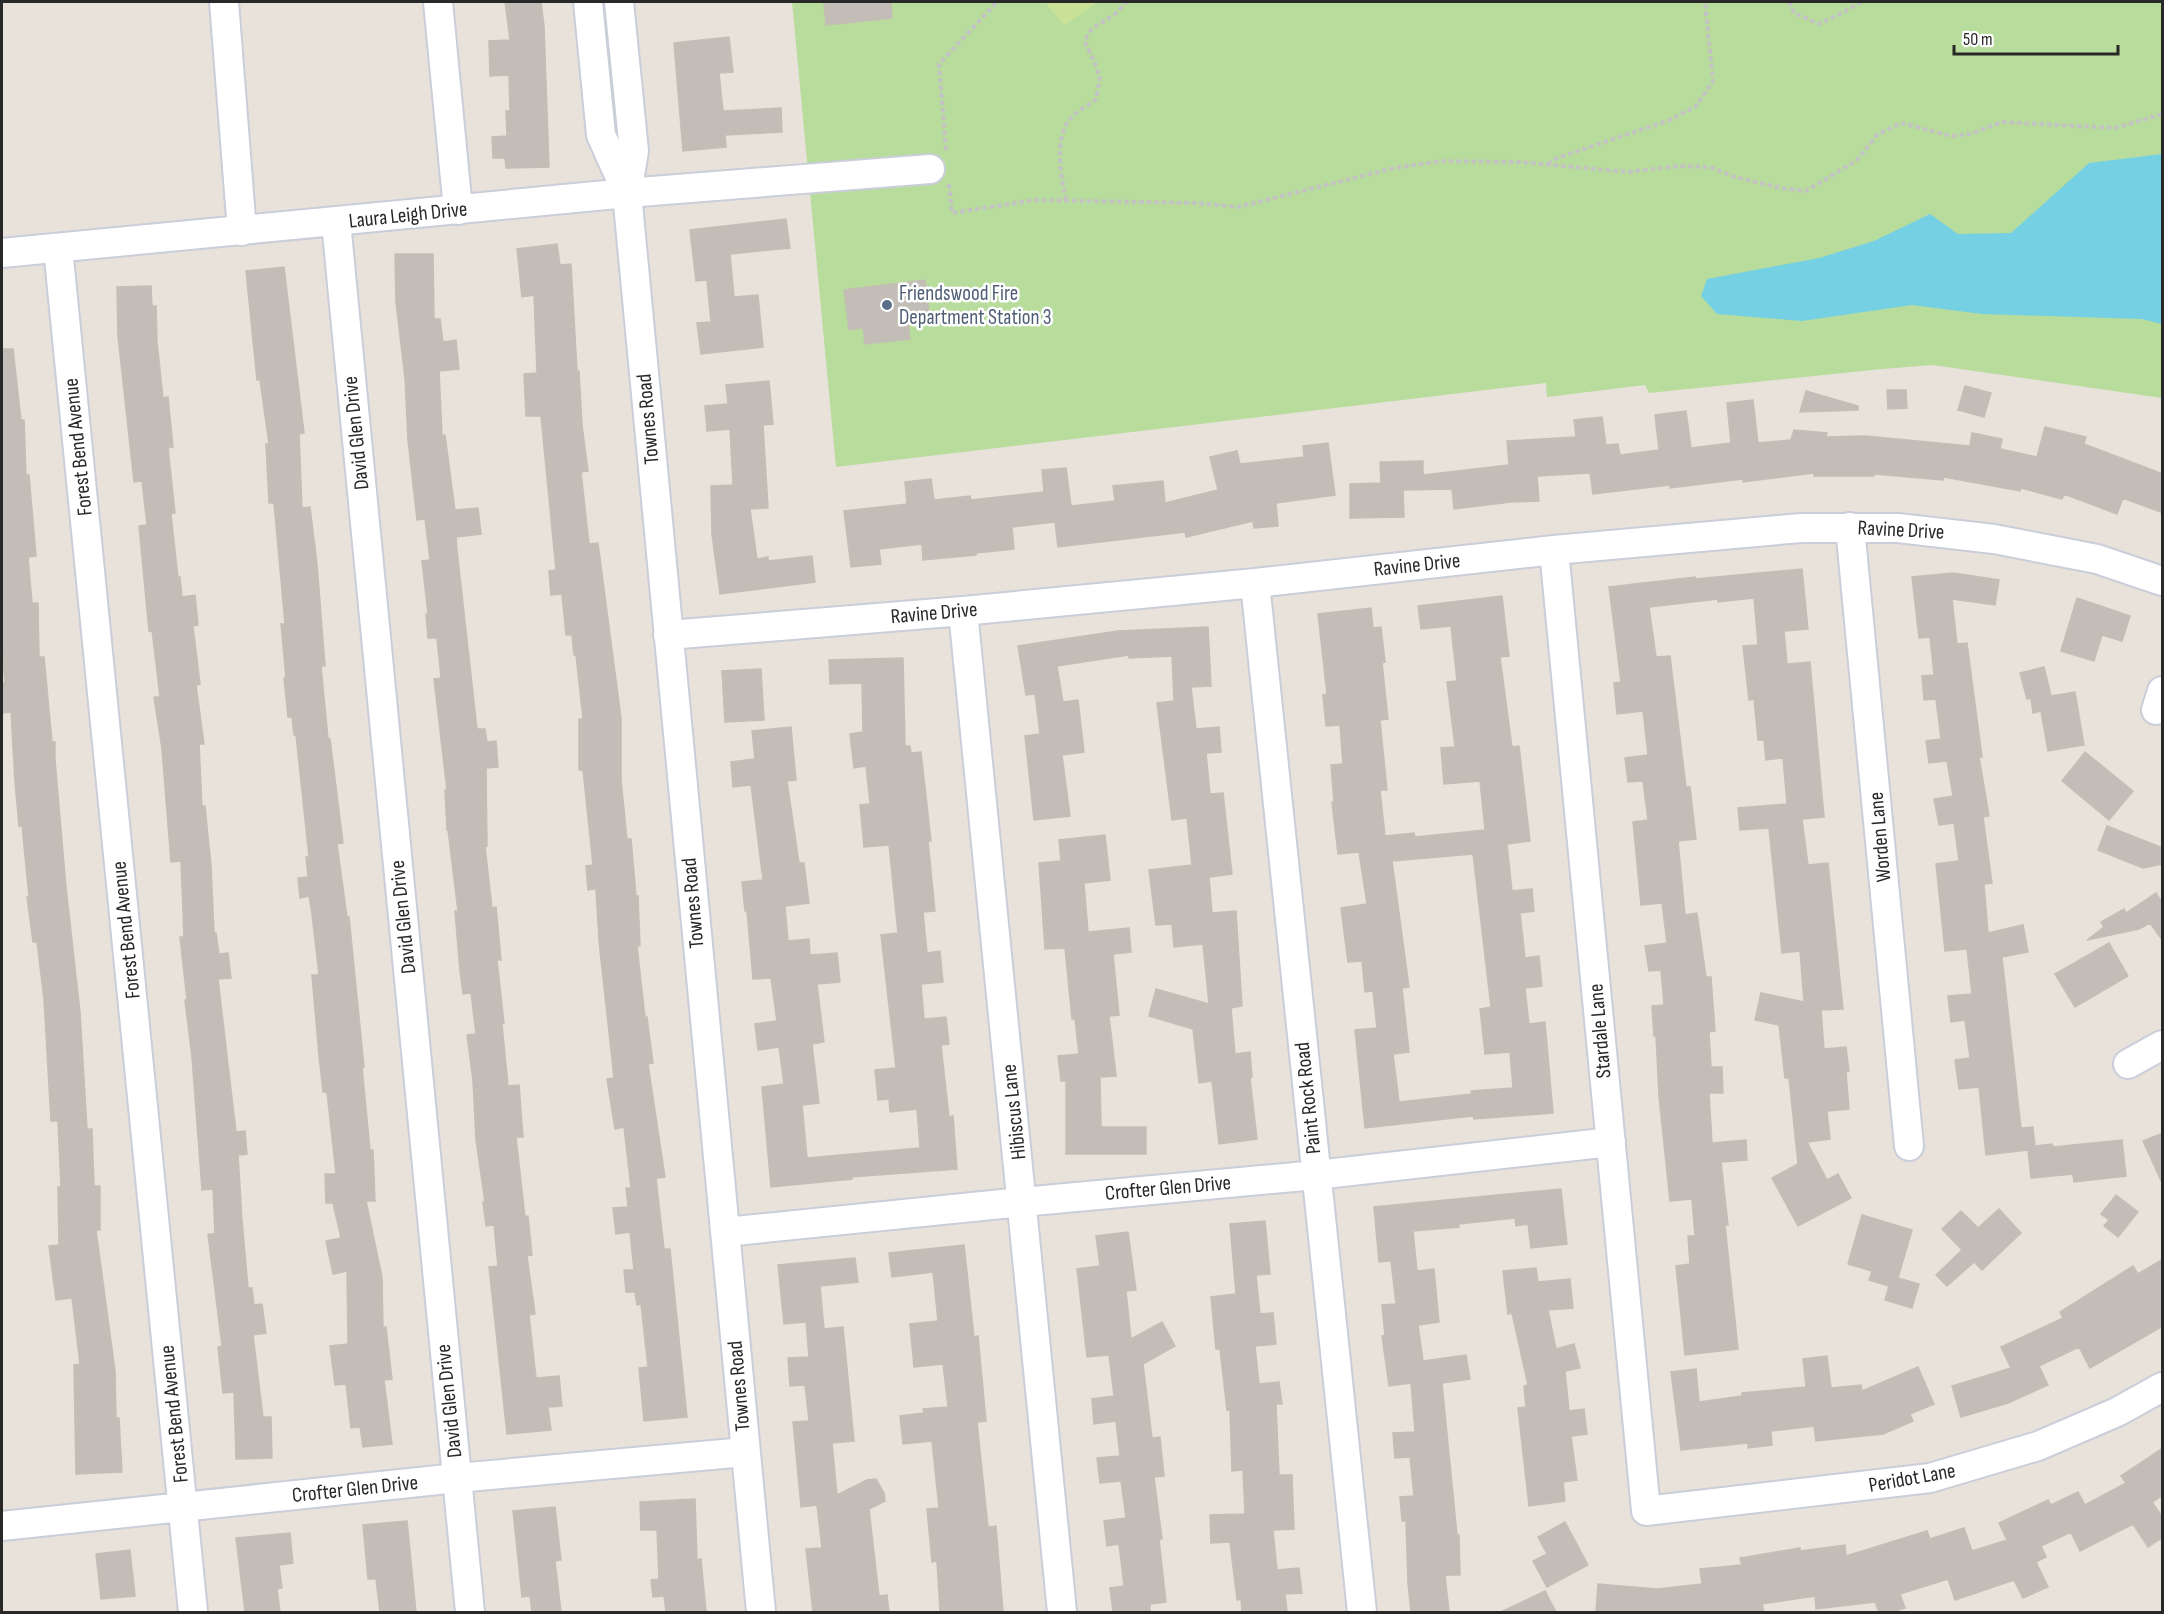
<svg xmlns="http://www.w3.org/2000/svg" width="2164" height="1614" viewBox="0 0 2164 1614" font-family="'Sofia Sans Condensed',sans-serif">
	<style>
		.green { fill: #b7dc9c }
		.pitch { fill: #cae298 }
		.water { fill: #76d0e4 }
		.building { fill: #c2bdb7; stroke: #c4beb5; stroke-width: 1.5; fill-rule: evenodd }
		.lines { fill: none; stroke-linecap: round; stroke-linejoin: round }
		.minor-casing { stroke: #c9ced9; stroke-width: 32 }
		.path { stroke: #c3c3c3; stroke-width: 4; stroke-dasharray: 4.5 3; stroke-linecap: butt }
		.minor { stroke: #fff; stroke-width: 28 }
		.service-dot { fill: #5c6f8a; stroke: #fff; stroke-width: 2 }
		.labels { text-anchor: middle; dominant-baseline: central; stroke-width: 5; stroke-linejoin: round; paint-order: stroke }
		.street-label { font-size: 21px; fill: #282828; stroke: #fff }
		.service-label { font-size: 21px; fill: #4e5e75; stroke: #fff; text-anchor: start }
	</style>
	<rect width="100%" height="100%" fill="#e9e2db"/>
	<path class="green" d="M792,2H2162V398L1933,365L1882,369L1649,393L1645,385L1547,397L1546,383L836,467Z"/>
	<path class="pitch" d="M1045,2H1097L1064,26Z"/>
	<path class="water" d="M2162,154V324L2142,319L1982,314L1912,305L1802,321L1717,314L1701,296L1707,279L1819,258L1874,241L1930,214L1958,234L2011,233L2089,163Z"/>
	<path class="building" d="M505,2H541L544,26L549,167L506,168L505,158H493L492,137L507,136L506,111H510L509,75L490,76L489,41L510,40Z
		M824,2H891L892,18L826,25Z
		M729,37L733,72L719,73L723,111L781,108L782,132L725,135L726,147L683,151L674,43Z
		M786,219L790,248L730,254L734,297L758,295L763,347L701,354L697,323L711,322L707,280L696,281L690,230Z
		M557,244L560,265L571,264L577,371H579L582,425L588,471L581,472L589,544L598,543L621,718V780L627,839H631L636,896H638L640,946H637L645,1017H647L653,1063L648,1064L665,1177L656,1178L664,1249H670L687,1417L644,1421L639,1368L648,1367L641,1304L637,1305L635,1292H626L624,1270H634L630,1232L616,1234L613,1208L628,1207L626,1188H631L624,1127L615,1129L607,1079L614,1078L599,941L596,889L588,890L586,866L593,865L583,770H579V719H583L576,655H574L572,635H566L562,594L551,595L549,571L556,570L541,416H526L524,374L537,373L534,295L522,297L517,249Z
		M395,254H433L434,319H440L443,342L456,340L459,369L439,371L442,436L445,435L455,510L478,508L481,534L456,537L457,550L477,729H485L487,742L496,741L498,767L486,768L487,846L485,847L492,908L496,907L501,960H497L504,1023L502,1024L508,1086L519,1085L523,1137H516L525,1217L528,1216L532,1255L527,1256L535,1314L529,1315L536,1378L559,1376L562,1406L548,1407L551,1430L507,1434L489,1267L498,1266L494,1225L486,1226L483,1202H485L476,1140L473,1081L467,1035L476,1034L471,993L463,994L460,971L455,911H458L448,830H447L445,790H447L434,679L441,678L437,638H428L426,614H428L422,561L430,560L425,519L417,520L408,440L405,378L396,302Z
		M284,267L304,433L299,434L302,508L310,507L317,564L325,666H321L328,739H330L343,843L337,844L347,917H349L364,1067H362L370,1150H373L375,1201H366L382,1277L383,1328L386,1327L392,1379L384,1380L392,1444L363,1447L360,1427L351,1428L346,1384L335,1385L330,1346L348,1344L347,1271L333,1274L326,1241L341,1238L333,1203H326L325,1174H336L327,1092H323L319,1056L312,975H319L312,914L309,896L300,898L298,878L308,877L306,857H309L296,735H294L292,717H288L284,678H286L281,624H285L274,503H269L266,444H269L260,380H257L246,271Z
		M925,280L930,321L908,323L910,339L865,344L863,328L849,330L844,290Z
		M151,286L152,306H156L157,342L163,398L168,397L173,447L168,448L175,513L171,514L178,578L180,577L182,597L195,595L198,625L193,626L200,684L196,685L204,744H199L202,806H205L211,866L214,933H216L219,954L228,953L231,978L218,979L236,1132L245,1131L247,1154L238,1155L242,1220L248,1288H252L254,1305L262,1304L266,1333L253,1335L263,1417H271L272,1458L236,1459L234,1392L223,1393L218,1347L222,1346L208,1234H215L213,1189L202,1190L192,1057L185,1000H187L180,937H184L181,861L171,862L162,749L154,697H160L152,630L149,631L139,526L147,525L142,481L134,482L118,336L117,287Z
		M2,349H13L21,420H24L26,475H29L36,556L28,557L32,603H38L39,657H44L52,742H55V760L66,887L80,1012L87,1129H92L94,1186H100V1230H96L115,1371L116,1418H119L122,1472L76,1474L74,1365L80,1364L72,1298L56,1300L49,1246L59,1245L58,1187H61L58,1121H51L44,999L37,942H33L27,897H29L22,825L19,826L15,782L11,712L2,713V683H5L2,648Z
		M769,381L773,424L763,425L768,508L750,509L757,559L768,557V561L812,556L815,582L720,594L712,534L711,486L733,485L730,429L707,431L705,406L728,404L726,385Z
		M1965,386L1991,393L1984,417L1958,410Z
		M1887,390H1906L1907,408L1888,409Z
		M1806,391L1858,406V410L1800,412Z
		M1753,400L1758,443L1791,440L1794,430L1827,433L1826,437L1865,436L1970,446L1972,433L2002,439L2000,449L2037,457L2045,427L2086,437L2084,444L2163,474V513L2123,498L2117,514L2064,494L2062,499L2021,488L2020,491L1944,477L1943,480L1874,474V476H1814V473L1743,482V479L1670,488V485L1593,494L1590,473L1537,476L1539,501L1511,502L1454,509L1452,489L1403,490L1404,517L1350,518V484L1381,483L1380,462L1423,461V475L1509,465L1507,441L1576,437L1574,420L1602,417L1606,445L1618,444L1620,455L1659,450L1655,415L1686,411L1691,448L1731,443L1727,403Z
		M1328,443L1335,495L1276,503L1278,526L1254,528L1253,521L1186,537L1185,532L1058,547L1055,522L1012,527L1014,549L976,553V555L923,560L922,544L879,549L881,564L851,567L844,511L907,504L905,482L931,479L934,500L970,496L971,500L1044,492L1042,470L1066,468L1071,506L1115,501L1113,486L1163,481L1165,503L1218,490L1210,457L1237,451L1240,464L1304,457L1303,446Z
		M1802,569L1808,629L1784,631L1787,664L1810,662L1824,817L1802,819L1808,865L1828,863L1843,1009L1821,1010L1824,1049L1846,1047L1849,1071L1846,1072L1849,1109L1827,1111L1830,1139L1807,1142L1827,1180L1838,1174L1851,1198L1798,1226L1772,1178L1798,1164L1789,1078H1785L1779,1025L1755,1020L1761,993L1804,1002L1800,951L1782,953L1769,828L1740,830L1738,808L1787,804L1783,758L1766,760L1764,740H1758L1754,699L1749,700L1743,646L1758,645L1754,598L1718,602V599L1649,607L1656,657L1670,656L1686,787H1690L1696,839L1678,841L1685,915L1697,913L1706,977H1711L1715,1031L1709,1032L1711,1067H1722L1723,1093H1709L1712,1143L1746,1140L1747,1160L1721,1162L1728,1225H1725L1738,1349L1685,1355L1676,1266L1690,1264L1688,1236H1695L1692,1199L1670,1201L1659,1096L1656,1036H1654L1652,1006L1664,1005L1661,970L1649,971L1645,946L1667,943L1662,903L1641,905L1633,822L1648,820L1643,781L1628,782L1625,758L1648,755L1643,711L1617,714L1614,683L1621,682L1609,587L1695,577V579Z
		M1953,573L1999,580L1995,605L1952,599L1957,644L1967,643L1982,757H1979L1989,816L1983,817L1992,883L1984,884L1988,933L2023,925L2028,952L2002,957L2021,1128L2033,1127L2035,1146L2052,1144L2053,1147L2122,1140L2126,1176L2074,1182L2073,1174L2031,1178L2028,1150L1986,1155L1979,1087L1959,1089L1955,1060L1970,1058L1965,1020L1951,1022L1948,996L1972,994L1967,949L1945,951L1936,864L1959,861L1954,823L1939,825L1934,799L1953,796L1947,761L1929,763L1926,741L1941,739L1936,699L1924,700L1922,676L1934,675L1930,637L1919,638L1912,577Z
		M1502,596L1509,656L1500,657L1512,747L1519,746L1530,841L1507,844L1512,891L1532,889L1534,911L1520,913L1525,958L1539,956L1542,986L1525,988L1529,1024L1545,1022L1553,1113L1474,1119L1473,1116L1365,1128L1355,1030L1377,1028L1373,991L1365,992L1362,961L1348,962L1341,908L1367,904L1359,852L1338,854L1332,802H1334L1331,765L1343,764L1340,725L1326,726L1323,695L1327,694L1318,614L1371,608L1373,628L1381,627L1385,662L1382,663L1388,719L1380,720L1387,790H1380L1385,836L1414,833L1415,837L1485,830L1480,781L1444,784L1441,748L1455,747L1447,682L1457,681L1451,626L1421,629L1418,606ZM1473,854L1491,1007L1480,1009L1485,1054L1510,1052L1513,1088L1471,1091L1472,1094L1399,1102L1393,1054L1409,1052L1402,988L1409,987L1392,861Z
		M2077,598L2130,616L2122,641L2102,635L2094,661L2061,651Z
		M1208,627L1211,686L1191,687L1196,729L1219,727L1221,752L1206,753L1210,794L1223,793L1232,874L1209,877L1212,913L1236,911L1242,1006L1231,1008L1235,1054L1250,1052L1252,1077L1250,1078L1257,1139L1219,1144L1212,1081L1199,1083L1193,1029L1149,1016L1156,989L1209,1004L1203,944L1174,947L1172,924L1156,925L1149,870L1192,865L1187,818L1172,820L1157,703L1174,701L1172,656L1129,658V655L1057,666L1063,702L1078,700L1084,752L1062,755L1070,816L1034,820L1025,736L1040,734L1035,694L1026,695L1018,646L1118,631Z
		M903,658L905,746H910L911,753L921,752L931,841H928L935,911L923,912L927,953L940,951L943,982L921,984L924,1019L946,1017L949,1044L941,1045L949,1117L953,1116L957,1169L851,1177L852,1179L771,1187L762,1087L784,1084L779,1047L758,1050L755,1024L777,1021L771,978L753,979L747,911H745L742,882L763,880L751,785L733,787L731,762L755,759L752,731L791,727L796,780L787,781L799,863H804L809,903L785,906L788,941L809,939L810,955L837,953L840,982L817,984L824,1042L812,1044L819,1103L802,1105L807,1158L920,1148L917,1109L890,1112L889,1099L878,1100L875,1070L896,1068L881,935L898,933L889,845L864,847L860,805L870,804L866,766L854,768L850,734L863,732L862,683L830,684L829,660Z
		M2044,667L2051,696L2075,692L2084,745L2048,751L2041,711L2033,713L2031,698L2027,699L2020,673Z
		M761,669L764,720L725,722L722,671Z
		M2085,752L2133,791L2109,820L2062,781Z
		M2107,826L2163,848V864L2143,868L2098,850Z
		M1105,835L1110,880L1084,883L1088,932L1129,928L1131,952L1113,954L1119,1015L1109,1016L1116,1076L1100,1077L1101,1127H1146V1154H1066V1081H1061L1058,1056L1079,1054L1075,1019H1072L1065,948L1045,949L1039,863L1061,861L1059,840Z
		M2156,893L2163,904V941L2150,923L2139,929L2087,940L2104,927L2101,922L2124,909L2126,913Z
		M2109,943L2128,976L2075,1007L2055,974Z
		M2163,1133V1185L2143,1141Z
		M1561,1189L1567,1244L1531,1248L1528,1224L1516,1226L1515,1218L1458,1224L1459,1227L1413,1231L1417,1271L1434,1269L1439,1322L1418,1325L1423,1361L1466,1355L1470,1379L1442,1383L1457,1535H1459L1460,1575H1445L1449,1612H1411L1408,1583L1406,1521H1402L1400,1497L1414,1496L1410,1457L1395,1458L1393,1433L1415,1432L1411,1383L1389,1386L1382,1336L1385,1335L1382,1305L1396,1304L1391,1261L1379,1262L1374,1207Z
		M2116,1195L2138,1212L2118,1237L2104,1226L2109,1220L2101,1214Z
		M1999,1209L2021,1233L1982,1270L1974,1262L1947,1286L1936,1275L1962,1250L1942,1229L1961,1211L1978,1228Z
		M1862,1215L1912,1230L1898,1278L1919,1284L1912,1308L1885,1300L1889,1286L1869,1280L1872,1271L1848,1264Z
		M1265,1221L1270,1274L1256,1275L1260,1314L1273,1313L1276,1344L1255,1346L1259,1384L1279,1382L1282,1404H1276L1279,1475H1292L1294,1529L1273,1530L1277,1570L1299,1568L1302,1593L1285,1594L1287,1612H1242L1241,1599L1237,1600L1230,1542L1211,1543L1210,1515L1245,1514L1243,1470L1232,1471L1230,1409L1227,1410L1220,1349H1216L1211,1297L1236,1294L1230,1224Z
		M1128,1232L1136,1290L1126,1291L1131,1339L1162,1322L1175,1346L1143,1364L1152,1438L1160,1437L1164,1476L1154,1477L1162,1539H1159L1166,1602L1150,1604V1612H1113L1110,1588L1124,1586L1119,1544L1107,1546L1104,1521L1126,1518L1121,1481L1100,1483L1097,1458L1120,1456L1116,1421L1094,1424L1092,1399L1114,1396L1109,1355L1087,1357L1077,1269L1100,1266L1096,1236Z
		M964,1245L974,1337L978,1336L986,1421L977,1422L988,1527L996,1526L1003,1612H940L937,1561L932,1562L927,1509L939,1508L932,1441L903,1444L900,1416L924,1413L923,1409L948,1407L943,1364L914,1367L910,1324L938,1321L933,1272L892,1277L889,1253Z
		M855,1258L858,1282L820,1286L824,1329L843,1327L854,1441L832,1443L837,1495L867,1480L876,1479L884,1493L885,1501L869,1509L879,1596L887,1595L889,1612H813L806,1549L822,1548L817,1505L801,1507L793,1422L809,1421L805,1385L790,1386L788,1358L809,1357L806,1322L784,1324L778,1265Z
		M2163,1259V1326L2090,1368L2079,1347L2039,1366L2048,1385L2008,1403L1961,1417L1952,1386L2011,1368L2001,1347L2063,1318L2060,1312L2133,1266L2138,1274Z
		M1536,1268L1538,1282L1570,1279L1573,1308L1548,1310L1556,1349L1574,1344L1580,1368L1565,1371L1569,1411L1584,1409L1587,1434L1571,1436L1577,1480L1563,1482L1565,1501L1529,1506L1518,1408L1526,1407L1524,1386L1528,1385L1512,1313L1508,1314L1503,1271Z
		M1827,1356L1831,1388L1861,1385L1862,1391L1918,1367L1934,1404L1910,1414L1913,1421L1883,1434L1816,1441L1814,1426L1771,1431L1772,1445L1748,1448V1443L1681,1450L1671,1372L1696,1369L1699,1402L1742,1396V1393L1806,1387L1803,1359Z
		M2163,1448V1495L2152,1502L2163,1518V1537L2148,1547L2133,1524L2080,1551L2071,1532L2041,1546L2046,1557L2036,1562L2048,1587L2023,1598L2014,1580L1955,1600L1948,1579L1900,1594L1905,1608L1891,1612H1879L1875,1602L1816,1609L1815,1596L1762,1604L1764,1612H1596L1598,1584L1657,1589L1702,1584L1700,1569L1742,1565L1740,1558L1800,1548V1551L1845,1545L1846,1556L1927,1531L1930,1539L1964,1528L1972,1551L2007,1540L1999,1523L2048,1500L2051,1505L2078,1492L2085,1505L2126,1483L2121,1476Z
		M695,1499L697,1560L701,1559L706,1612H666L664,1596L653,1597L651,1580L659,1579L657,1530H641L640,1502Z
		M555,1507L561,1560L555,1561L561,1612H532L530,1596L522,1597L513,1511Z
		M407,1521L416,1612H380L376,1579H368L363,1525Z
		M1565,1522L1588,1565L1547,1587L1533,1561L1547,1554L1538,1537Z
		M290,1533L293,1563L279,1565L282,1588L277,1589L280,1612H245L236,1538Z
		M130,1550L135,1596L101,1599L96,1554Z
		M1545,1591L1556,1612H1501Z"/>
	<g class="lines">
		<g class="minor-casing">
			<path id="minor" d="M224,2L242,231
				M438,2L458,210
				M588,2L601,135L627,193
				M619,2L634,151L627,193L761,1612
				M336,222L470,1612
				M58,248L193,1612
				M2,253L627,193L930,169
				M1850,527L1909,1146
				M1554,550L1646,1511L1930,1478L2038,1446L2117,1412L2162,1387
				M1255,583L1362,1612
				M963,611L1062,1612
				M668,635L963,611L1255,583L1554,550L1801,528H1898L1994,539L2097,559L2162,581
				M2156,710L2162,691
				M2128,1064L2162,1045
				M725,1232L1022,1202L1316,1175L1611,1142
				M2,1526L457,1478L745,1452"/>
		</g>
		<path class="path" d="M1789,2L1794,13L1819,24L1842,13L1861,2
			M946,150L939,64L997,2
			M1548,164L1557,158L1670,120L1696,106L1713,81L1705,2
			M949,184L952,213L1034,200L1196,203L1238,207L1394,168L1441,161L1520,162L1628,172L1679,166L1710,167L1735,177L1781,188L1806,191L1857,160L1877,135L1901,123L1951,136L1970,134L2002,122L2115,128L2162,114
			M1066,200C1061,178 1054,140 1069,120C1075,112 1088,106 1096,99L1100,78L1095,63L1085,42C1089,25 1104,23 1116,13C1120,9 1123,5 1126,2"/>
		<use href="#minor" class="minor"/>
	</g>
	<circle class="service-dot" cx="887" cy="305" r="6"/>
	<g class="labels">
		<g class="street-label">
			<text transform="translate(408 215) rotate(-6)">Laura Leigh Drive</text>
			<text transform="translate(648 419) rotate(-95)">Townes Road</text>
			<text transform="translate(356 433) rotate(-96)">David Glen Drive</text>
			<text transform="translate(78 447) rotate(-96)">Forest Bend Avenue</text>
			<text transform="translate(1901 530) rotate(3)">Ravine Drive</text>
			<text transform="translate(1417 565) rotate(-6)">Ravine Drive</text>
			<text transform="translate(934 613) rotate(-5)">Ravine Drive</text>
			<text transform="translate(1880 837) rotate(-95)">Worden Lane</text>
			<text transform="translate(693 903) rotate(-95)">Townes Road</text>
			<text transform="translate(403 917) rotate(-96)">David Glen Drive</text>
			<text transform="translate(126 930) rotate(-96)">Forest Bend Avenue</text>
			<text transform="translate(1600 1031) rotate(-95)">Stardale Lane</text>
			<text transform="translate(1308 1098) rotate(-96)">Paint Rock Road</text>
			<text transform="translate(1014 1112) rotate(-96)">Hibiscus Lane</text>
			<text transform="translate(1168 1188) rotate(-5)">Crofter Glen Drive</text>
			<text transform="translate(739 1386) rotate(-95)">Townes Road</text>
			<text transform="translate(449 1401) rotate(-96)">David Glen Drive</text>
			<text transform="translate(174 1414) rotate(-96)">Forest Bend Avenue</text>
			<text transform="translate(1912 1478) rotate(-10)">Peridot Lane</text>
			<text transform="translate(355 1489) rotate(-6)">Crofter Glen Drive</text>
		</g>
		<g class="service-label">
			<text x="899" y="293">Friendswood Fire<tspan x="899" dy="24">Department Station 3</tspan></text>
		</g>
	</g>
	<rect width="2164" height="1614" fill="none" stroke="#282828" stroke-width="6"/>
	<path d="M1954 45v9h164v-9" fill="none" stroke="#282828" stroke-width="3"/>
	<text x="1963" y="45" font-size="18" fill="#282828" stroke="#ffffff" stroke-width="4.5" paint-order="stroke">50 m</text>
</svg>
